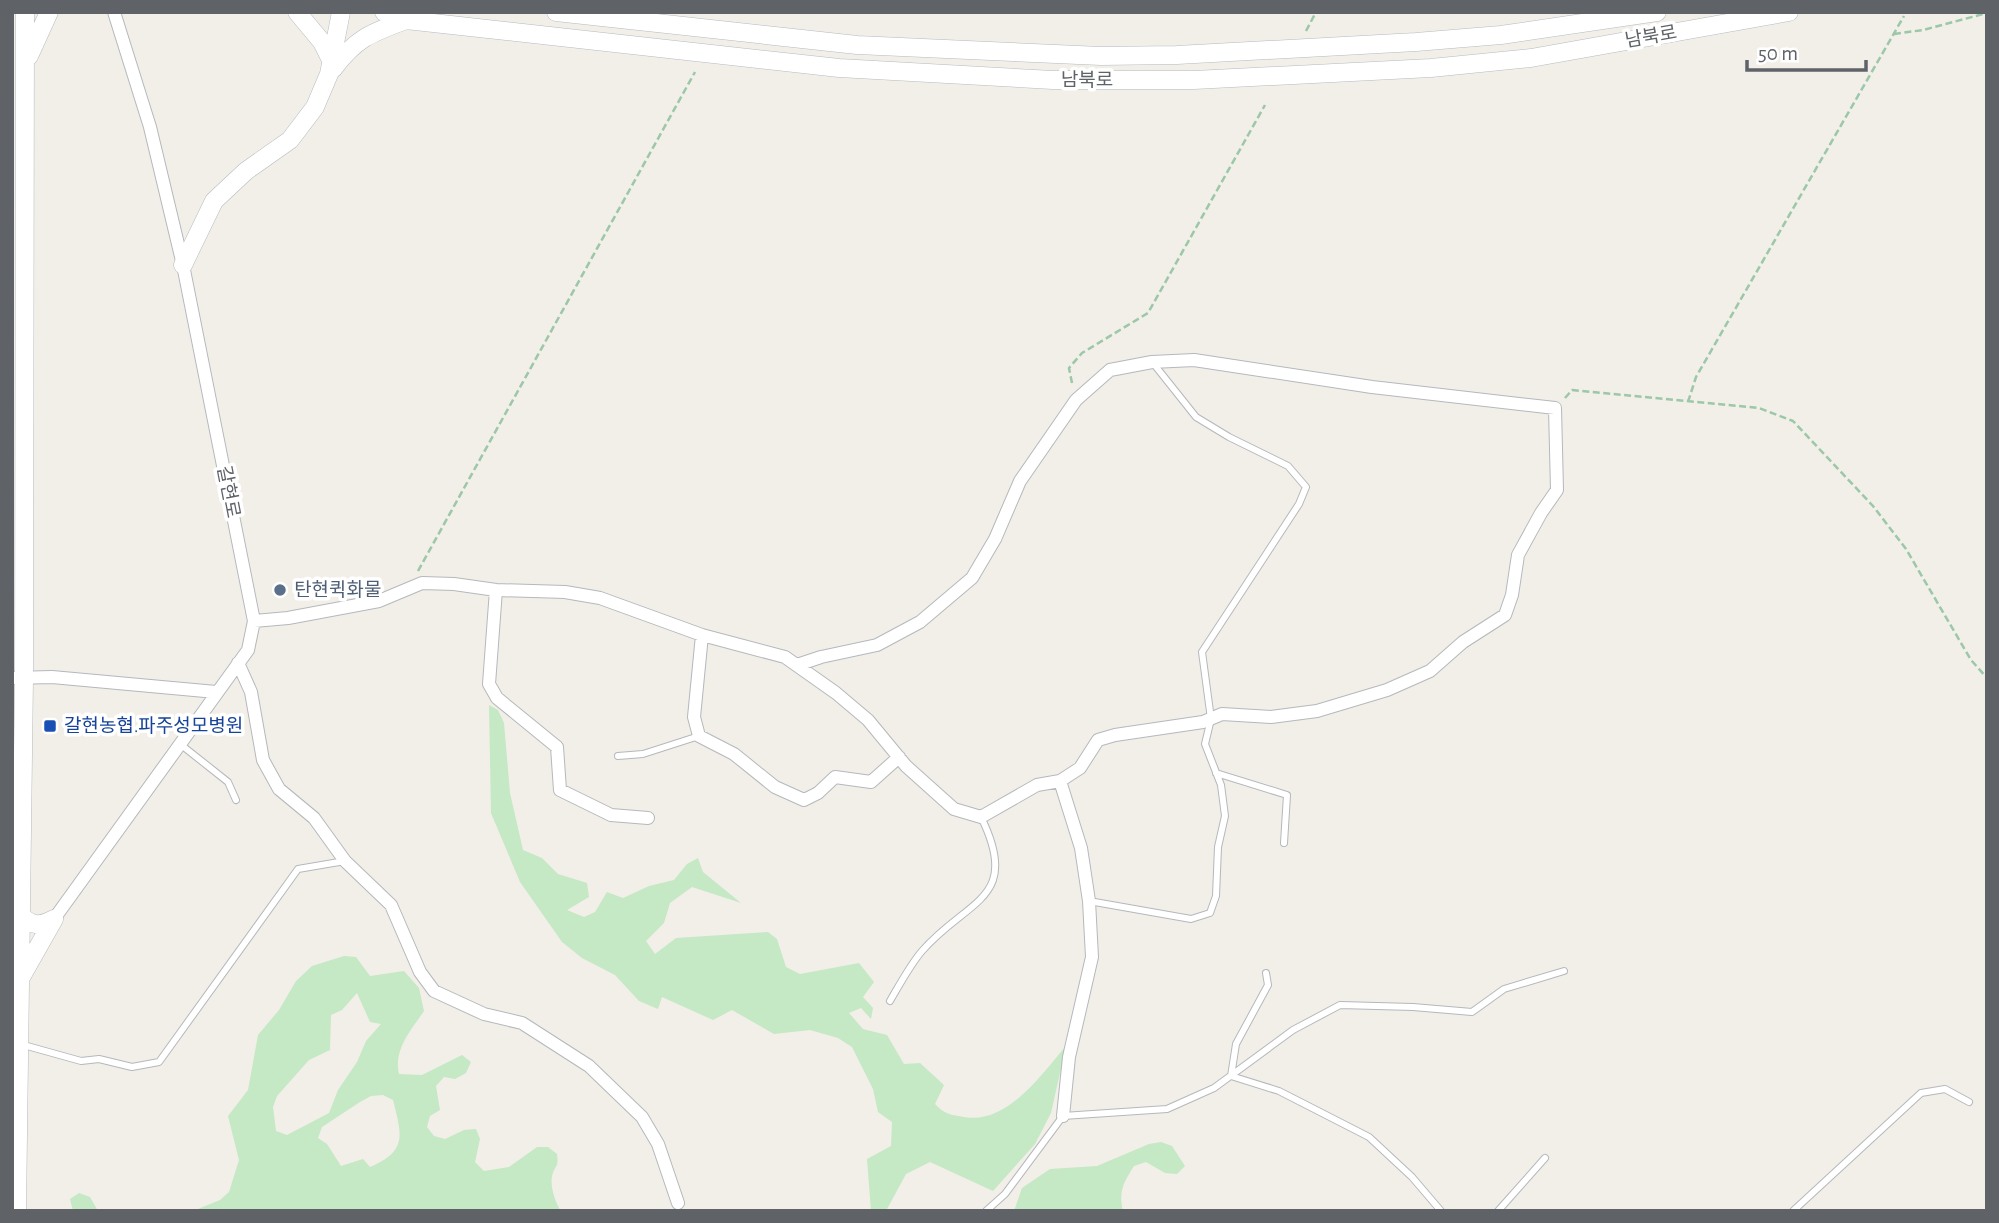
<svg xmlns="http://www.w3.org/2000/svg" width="1999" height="1223" viewBox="0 0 1999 1223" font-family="'Alegreya Sans','Noto Sans KR',sans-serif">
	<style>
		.green { fill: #c5e8c5; fill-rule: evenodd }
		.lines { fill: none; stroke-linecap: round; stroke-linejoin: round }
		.lane-casing { stroke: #b5b8bc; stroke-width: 8 }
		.street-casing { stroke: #b5b8bc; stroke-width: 14 }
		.secondary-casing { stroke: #b6babf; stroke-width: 19 }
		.path { stroke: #9cc7a9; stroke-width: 2.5; stroke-dasharray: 7 3.5; stroke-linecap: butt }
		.lane { stroke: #fff; stroke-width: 6 }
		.street { stroke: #fff; stroke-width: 12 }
		.secondary { stroke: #fff; stroke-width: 18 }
		.service-dot { fill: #5c6f8a; stroke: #fff; stroke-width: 2.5 }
		.transit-dot { fill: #1a4fb4; stroke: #fff; stroke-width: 2.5 }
		.labels { text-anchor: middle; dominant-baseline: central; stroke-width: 7; stroke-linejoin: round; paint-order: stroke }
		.street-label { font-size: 19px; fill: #5f6368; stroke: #fff }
		.service-label { font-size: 19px; fill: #4e5e75; stroke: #fff; text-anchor: start }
		.transit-label { font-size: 19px; fill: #164399; stroke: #fff; text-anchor: start }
	</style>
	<rect width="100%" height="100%" fill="#f1efe8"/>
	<path class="green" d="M489,705L498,710L504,723L510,793L523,850L542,858L558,874L587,883L589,897L567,910L584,917L595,912L607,892L623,898L649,886L674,880L687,864L698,858L703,872L741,903L692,887L670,903L664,923L646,941L655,954L676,938L768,932L777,939L786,967L800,974L859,963L874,982L863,997L873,1008L871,1019L861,1008L849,1013L863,1029L887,1035L904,1064L920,1063L944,1085L935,1104C944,1114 951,1115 964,1117C1007,1125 1041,1075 1066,1046L1051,1113L1035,1144L993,1191L930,1162L906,1174L886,1211H871L867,1159L891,1146L892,1122L878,1112L873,1089L852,1047L838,1038L810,1030L774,1034L732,1010L713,1020L662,997L658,1009L639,1001L615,975L582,958L562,942L520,882L491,813Z
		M344,956L356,957L370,976L404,971L419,988L424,1011C411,1030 393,1050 399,1074L422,1075L462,1055L471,1062L466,1073L455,1079L444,1077L436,1086L440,1110L430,1116L427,1127L434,1136L445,1139L464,1130L476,1129L480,1139L475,1162L484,1171L509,1167L537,1147H548L557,1154C559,1169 555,1164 552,1176C550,1187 555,1202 561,1211H193L220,1200L229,1192L239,1160L228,1116L248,1090L258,1035L279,1010L296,981L312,966ZM357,993L370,1022L381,1024L366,1041L357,1062L338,1090L329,1113L287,1135L276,1131L273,1107L277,1096L309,1060L330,1050L331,1015L342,1010ZM383,1095L393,1100C401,1133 409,1151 370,1167L363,1159L341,1166L327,1144L318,1138L322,1127L360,1102L371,1096Z
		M1161,1142L1172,1146L1185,1166L1177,1174L1165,1173L1146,1162L1134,1166C1124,1182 1118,1191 1123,1211H1014L1022,1188L1050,1169L1097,1166L1149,1144Z
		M79,1193L90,1197L98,1211H73L70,1199Z"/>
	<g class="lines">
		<g class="lane-casing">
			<path id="lane" d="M180,744L228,782L236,800
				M618,756L643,754L699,736
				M1216,773L1287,795L1284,843
				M1089,901L1191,919L1210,913L1216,896L1218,847L1225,816L1221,785L1205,744L1211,719L1202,652L1299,504L1306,487L1288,466L1229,437L1196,417L1153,363
				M1266,973L1268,985L1236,1044L1231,1076L1279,1091L1369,1137L1412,1177L1441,1211
				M890,1001C900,984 910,965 922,951C967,899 1022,900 981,817
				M20,1044L81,1061L99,1059L132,1067L159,1062L298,869L345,861
				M986,1211L1005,1194L1063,1116L1167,1109L1214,1088L1293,1030L1340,1005L1413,1007L1472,1012L1504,989L1564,971
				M1498,1211L1545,1158
				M1793,1211L1921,1093L1945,1089L1969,1102"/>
		</g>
		<g class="street-casing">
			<path id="street" d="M496,590L489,684L497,698L557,747L560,790L611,815L648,818
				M254,621L288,618L379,601L422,583L454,584L496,590L565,592L600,598L702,635L785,657L836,693L868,720L906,766L954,809L981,817L1037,785L1060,781L1080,768L1098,740L1115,735L1203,722L1222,714L1271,717L1317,711L1387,690L1430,671L1463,642L1505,615L1512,595L1518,555L1541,513L1557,490L1555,408L1372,387L1194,360L1152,362L1110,370L1076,400L1020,481L995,539L972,578L920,622L877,645L821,657L797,665
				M702,635L694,717L699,736L734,754L775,787L804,800L818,793L835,777L871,782L899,757
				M238,663L251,692L263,760L279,789L314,818L345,861L391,905L420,972L434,991L484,1014L522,1023L589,1066L642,1117L658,1144L678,1203
				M12,678L52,677L216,692
				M1060,781L1081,848L1089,901L1092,957L1069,1057L1063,1116
				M54,919L248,650L254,621L183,265L150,127L114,12"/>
		</g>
		<g class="secondary-casing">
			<path id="secondary" d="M297,12L322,42L331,60
				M384,12L406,20L839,68L1053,80H1194L1431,68L1531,58L1789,12
				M556,12L857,45L1101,56L1177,55L1416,42L1501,35L1657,12
				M29,56L49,12
				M333,69C356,38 371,33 406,20
				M183,265L214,201L246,171L290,140L315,107L329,74L341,12
				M20,915C32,926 39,927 54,919L20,979
				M17,1211L24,678L25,12"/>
		</g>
		<path class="path" d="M1306,31L1316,12
			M1894,34L1923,30L1987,13
			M1072,383L1069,368L1082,353L1148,313L1265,105
			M1565,398L1572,390L1759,408L1793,421L1873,506L1906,549L1971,660L1987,678
			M1688,402L1696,377L1904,16
			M418,571L695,72"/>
		<use href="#lane" class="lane"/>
		<use href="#street" class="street"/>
		<use href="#secondary" class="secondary"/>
	</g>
	<circle class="service-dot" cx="280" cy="590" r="7"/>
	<rect class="transit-dot" x="43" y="719" width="14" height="14" rx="3.5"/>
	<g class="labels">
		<g class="street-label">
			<text transform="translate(1651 37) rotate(-10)">남북로</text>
			<text x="1087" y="80">남북로</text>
			<text transform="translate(228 492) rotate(79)">갈현로</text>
		</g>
		<g class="service-label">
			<text x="294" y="590">탄현퀵화물</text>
		</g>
		<g class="transit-label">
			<text x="64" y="726">갈현농협.파주성모병원</text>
		</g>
	</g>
	<rect width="1999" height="1223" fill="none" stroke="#5f6368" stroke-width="28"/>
	<path d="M1747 60v10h119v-10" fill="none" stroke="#5f6368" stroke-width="3.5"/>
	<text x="1758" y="60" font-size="21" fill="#5f6368" stroke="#ffffff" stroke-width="5" paint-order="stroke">50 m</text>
</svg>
